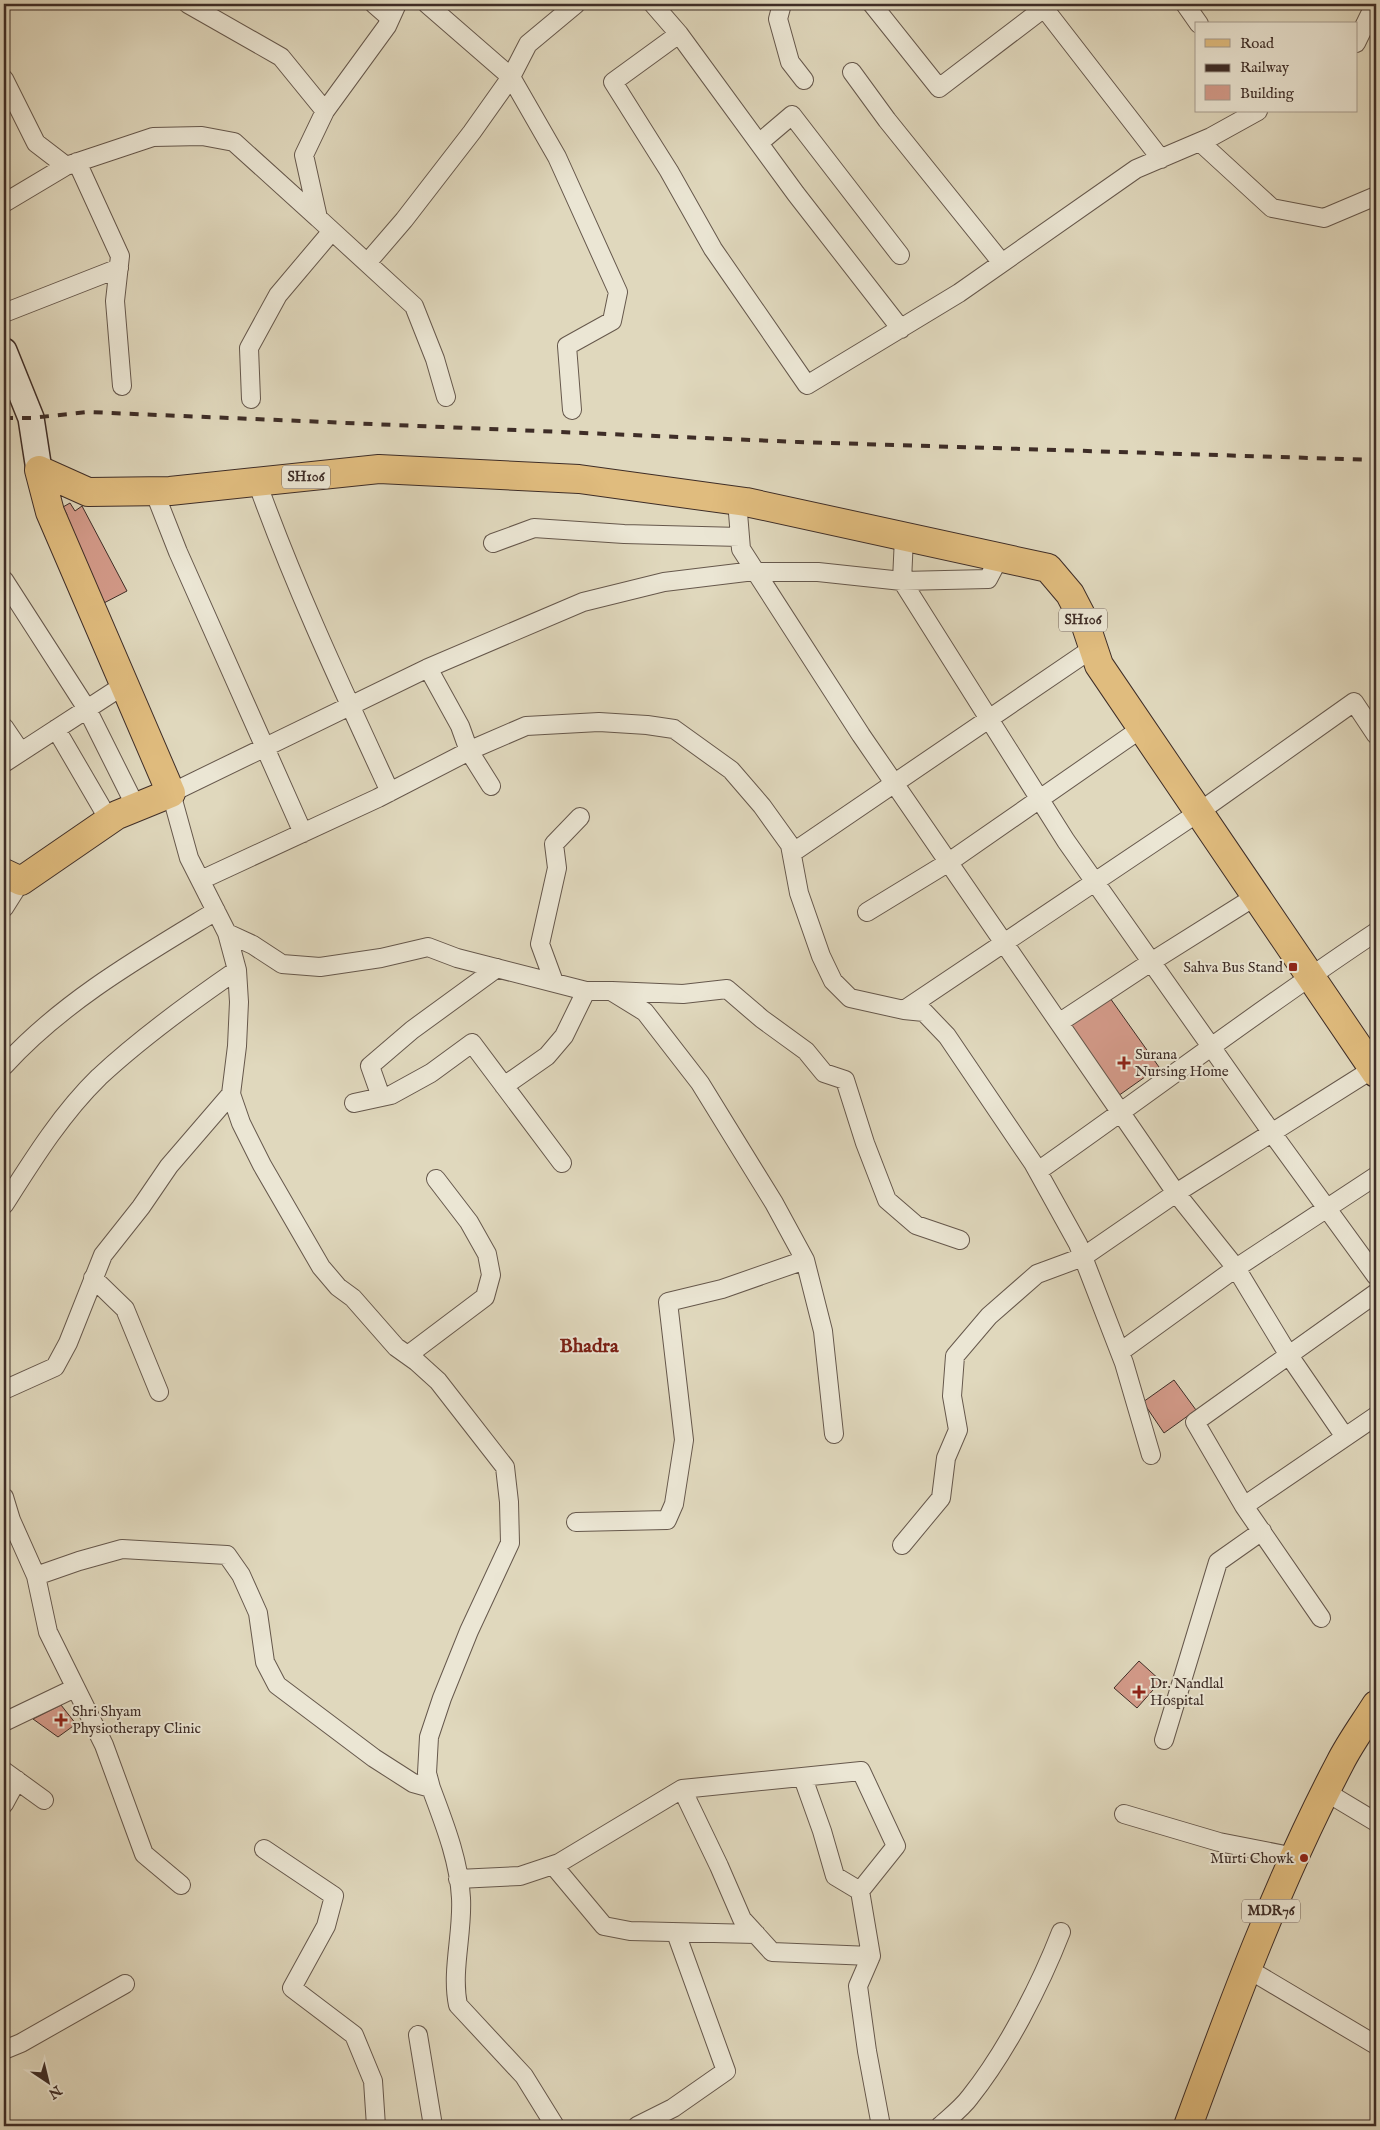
<svg xmlns="http://www.w3.org/2000/svg" width="1380" height="2130" viewBox="0 0 1380 2130" font-family="'IM FELL English',serif">
	<style>
		.building { fill: #d39a89; stroke: #3e2d27 }
		.lines { fill: none; stroke-linecap: round; stroke-linejoin: round }
		.minor-casing { stroke: #66584c; stroke-width: 20 }
		.secondary-casing { stroke: #3e2d27; stroke-width: 28 }
		.primary-casing { stroke: #3e2d27; stroke-width: 30 }
		.minor { stroke: #ebe6d4; stroke-width: 18 }
		.secondary { stroke: #ebe6d4; stroke-width: 25 }
		.primary { stroke: #e0bc7e; stroke-width: 28 }
		.rail { stroke: #3e2d27; stroke-width: 4; stroke-dasharray: 9 9; stroke-linecap: butt }
		.poi-dot { fill: #8f2418; stroke: #ebe6d4; stroke-width: 2 }
		.labels { text-anchor: middle; dominant-baseline: central; stroke-width: 4; stroke-linejoin: round; paint-order: stroke }
		.shield { fill: #ebe6d4; stroke: #72645b; stroke-width: 1 }
		.shield-label { font-size: 14px; font-weight: bold; fill: #3e2d27 }
		.poi-label { font-size: 15px; fill: #3e2d27; stroke: #ebe6d4; text-anchor: start }
		.district-label { font-size: 20px; font-weight: bold; fill: #7a1f14; stroke: #ebe6d4 }
	</style>
	<rect width="100%" height="100%" fill="#e0d8bd"/>
	<filter id="stains"><feTurbulence type="fractalNoise" baseFrequency=".004" numOctaves="4"/><feColorMatrix values="0 0 0 0 .2 0 0 0 0 .09 0 0 0 0 .02 0 0 0 .5 -.17"/></filter>
	<radialGradient id="worn" r=".72"><stop offset=".6" stop-color="#630" stop-opacity="0"/><stop offset="1" stop-color="#630" stop-opacity=".3"/></radialGradient>
	<path class="building" d="M70,503L75,511L82,506L127,591L102,604L57,520L67,515L63,507Z
		M1110,998L1159,1067L1118,1096L1069,1027Z
		M1174,1380L1196,1410L1164,1433L1143,1402Z
		M1139,1661L1161,1681L1137,1708L1114,1688Z
		M61,1705L76,1724L58,1737L33,1719Z"/>
	<g class="lines">
		<g class="minor-casing">
			<path id="minor" d="M188,4L281,57L325,111
				M374,4L390,18
				M397,4L387,26L325,111L304,155L318,218L414,306L435,359L446,397
				M427,4L511,77L557,157L618,292L612,321L567,346L572,410
				M653,4L679,34L796,194L901,329
				M782,4L778,19L790,62L804,80
				M872,4L939,88L1044,8L1161,159
				M1185,4L1199,24
				M679,34L613,82L669,171L713,249L807,385L959,293L1136,169L1211,137L1258,111
				M1356,43L1375,4
				M852,72L887,120L1002,263
				M4,79L36,143L66,166L153,137L202,136L234,142L318,218
				M1200,142L1272,208L1324,218L1376,196
				M759,143L792,115L900,255
				M77,162L120,256L115,301L122,386
				M4,203L66,166
				M367,263L404,220L472,132L511,77L528,44L576,4
				M4,313L119,268
				M251,399L249,348L278,295L332,231
				M257,482C295,588 343,690 390,792
				M154,491L178,552L303,833
				M737,501L741,549L861,735L1176,1193L1236,1268L1288,1354L1345,1437
				M904,537L902,581L1066,841L1272,1133L1376,1276
				M493,543L534,528L624,534L740,537
				M4,580L87,709L136,807
				M428,668L460,726L469,751L491,786
				M4,727L21,752
				M56,729L109,820
				M4,763L124,685
				M792,853L1093,648
				M201,880L378,798L475,748L526,726L599,722L647,725L674,729L731,770L762,806L790,845L799,893L821,956L833,981L850,998L904,1010L924,1012L947,1036L1033,1163L1078,1244L1124,1363L1151,1455
				M4,908L21,881
				M867,912L949,862L1142,728
				M227,933L253,945L282,964L320,967L381,958L428,947L457,958L586,991H611L645,1012L700,1083L774,1203L805,1260L823,1331L834,1434
				M554,982L540,944L557,868L554,844L580,817
				M612,991L683,994L727,989L762,1019L806,1051L824,1073L845,1080L865,1143L887,1200L916,1225L960,1240
				M904,1010L1199,812L1354,702L1376,735
				M1060,1022L1151,962L1256,896
				M4,1066C63,1001 142,956 216,911
				M504,1086L547,1056L564,1036L586,991
				M231,1094L241,1123L262,1165L321,1267L338,1287L353,1298L396,1347L417,1362L438,1381L505,1467L509,1502L510,1543L469,1631L442,1698L429,1737L427,1773L431,1788
				M381,1097L370,1066L412,1030L497,968
				M354,1103L391,1095L431,1073L472,1043L562,1163
				M1038,1171C1151,1092 1261,1008 1376,932
				M4,1205C32,1161 61,1114 99,1077C142,1037 189,1003 237,970
				M93,1278L125,1309L159,1392
				M1120,1352L1236,1268L1376,1176
				M408,1355L485,1297L491,1275L487,1254L469,1222L436,1179
				M4,1390L55,1367L68,1343L103,1255L141,1207L169,1166L231,1094L237,1046L239,1002L237,970L227,933L189,858L171,793L428,668L583,602L664,582L746,572H818L902,581L988,579L999,558
				M4,1497L11,1520L36,1576L48,1632L104,1745L144,1854L181,1885
				M1244,1506L1195,1422L1376,1293
				M576,1522L667,1520L674,1504L684,1440L668,1302L722,1289L805,1260
				M902,1545L941,1498L946,1458L958,1430L952,1396L955,1356L989,1316L1037,1274L1083,1257L1176,1193L1376,1067
				M36,1576L79,1561L122,1549L227,1555L241,1575L258,1613L265,1662L277,1685L374,1758L413,1783L431,1788C444,1823 459,1860 461,1898C463,1933 451,1971 458,2005L524,2076L555,2126
				M1321,1618L1244,1506L1376,1416
				M4,1722L75,1688
				M1164,1740L1218,1562L1262,1531
				M4,1771L44,1800
				M803,1778L822,1831L835,1876L860,1891L871,1956L858,1986L867,2051L881,2126
				M682,1789L719,1866L742,1919L772,1952L871,1956
				M1326,1792L1376,1822
				M4,1804L17,1780
				M1124,1814L1219,1842L1295,1857
				M264,1849L334,1896L326,1926L292,1988L354,2035L373,2081L376,2126
				M553,1865L604,1926L630,1931L756,1934
				M458,1879L520,1876L559,1863L682,1789L861,1771L896,1846L860,1891
				M1248,1969L1376,2045
				M418,2035L433,2126
				M4,2050L21,2043L125,1984
				M637,2126L673,2108L726,2071L676,1933
				M940,2126C950,2117 962,2108 970,2097C1006,2052 1040,1986 1061,1932"/>
		</g>
		<g class="secondary-casing">
			<path id="secondary" d="M4,351L31,418L39,470"/>
		</g>
		<g class="primary-casing">
			<path id="primary" d="M39,470L88,492L170,491L379,469L579,479L746,502L1048,568L1070,594L1085,623L1099,665L1376,1073
				M4,873L21,881L117,815L171,793L50,512L39,470
				M1188,2126C1233,2003 1279,1879 1340,1763C1350,1743 1364,1724 1376,1705"/>
		</g>
		<use href="#minor" class="minor"/>
		<use href="#secondary" class="secondary"/>
		<use href="#primary" class="primary"/>
		<path class="rail" d="M4,418H31L88,412L798,442L1376,460"/>
	</g>
	<g class="poi-dot">
		<rect x="1288" y="962" width="10" height="10" rx="2.5"/>
		<path d="M1121.5 1055.5h5v5h5v5h-5v5h-5v-5h-5v-5h5z"/>
		<path d="M1136.5 1684.5h5v5h5v5h-5v5h-5v-5h-5v-5h5z"/>
		<path d="M58.5 1712.5h5v5h5v5h-5v5h-5v-5h-5v-5h5z"/>
		<circle cx="1304" cy="1858" r="5"/>
	</g>
	<g class="labels">
		<g class="shield">
			<rect x="282" y="465.5" width="48" height="23" rx="4"/>
			<rect x="1059" y="608.5" width="48" height="23" rx="4"/>
			<rect x="1242" y="1899.5" width="58" height="23" rx="4"/>
		</g>
		<g class="shield-label">
			<text x="306" y="477">SH106</text>
			<text x="1083" y="620">SH106</text>
			<text x="1271" y="1911">MDR76</text>
		</g>
		<g class="poi-label">
			<text x="1283" y="967" text-anchor="end">Sahva Bus Stand</text>
			<text x="1135" y="1054">Surana<tspan x="1135" dy="17">Nursing Home</tspan></text>
			<text x="1150" y="1683">Dr. Nandlal<tspan x="1150" dy="17">Hospital</tspan></text>
			<text x="72" y="1711">Shri Shyam<tspan x="72" dy="17">Physiotherapy Clinic</tspan></text>
			<text x="1294" y="1858" text-anchor="end">Murti Chowk</text>
		</g>
		<g class="district-label">
			<text x="589" y="1346">Bhadra</text>
		</g>
	</g>
	<rect width="1380" height="2130" fill="none" stroke="#e0d8bd" stroke-width="20"/>
	<rect x="5" y="5" width="1370" height="2120" fill="none" stroke="#3e2d27" stroke-width="2.5"/>
	<rect x="10" y="10" width="1360" height="2110" fill="none" stroke="#3e2d27"/>
	<rect x="1195" y="22" width="162" height="90" fill="#ebe6d4" stroke="#a69c8f"/>
	<rect x="1205" y="39" width="25" height="8" fill="#e0bc7e" stroke="#a69c8f"/>
	<text x="1240" y="48" font-size="15" fill="#3e2d27">Road</text>
	<rect x="1205" y="64" width="25" height="8" fill="#3e2d27" stroke="#a69c8f"/>
	<text x="1240" y="72" font-size="15" fill="#3e2d27">Railway</text>
	<rect x="1205" y="85" width="25" height="15" fill="#d39a89" stroke="#a69c8f"/>
	<text x="1240" y="98" font-size="15" fill="#3e2d27">Building</text>
	<g transform="translate(48 2082) rotate(145)" stroke="#ebe6d4" stroke-width="4" paint-order="stroke">
	<path d="M0-4L9 19L0 12L-9 19Z" fill="#3e2d27"/>
	<text y="-8" font-size="14" font-weight="bold" text-anchor="middle" fill="#3e2d27">N</text>
	</g>
	<rect width="100%" height="100%" filter="url(#stains)"/>
	<rect width="100%" height="100%" fill="url(#worn)"/>
</svg>
